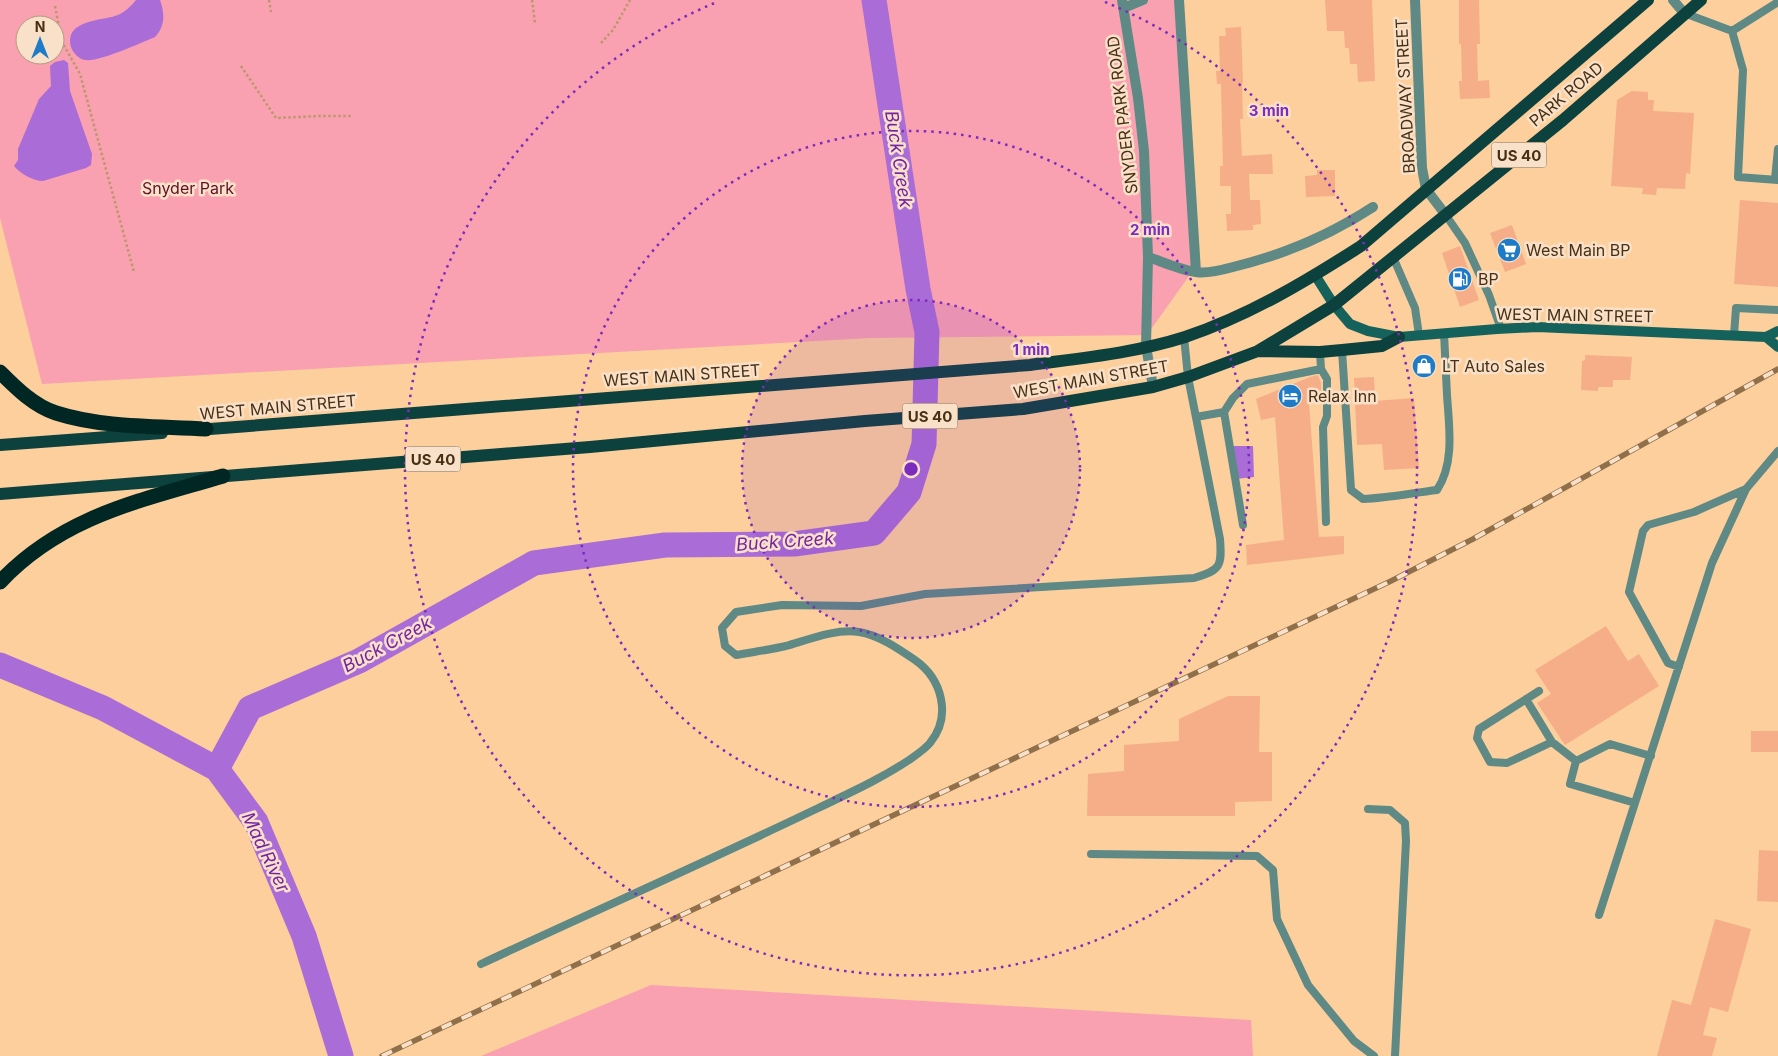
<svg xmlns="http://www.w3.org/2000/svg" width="1778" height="1056" viewBox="0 0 1778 1056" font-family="Inter,sans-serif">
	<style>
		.green { fill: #f9a1b0; fill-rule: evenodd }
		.water { fill: #aa6cd7 }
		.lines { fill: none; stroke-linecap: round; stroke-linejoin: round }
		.river { stroke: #aa6cd7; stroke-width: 25 }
		.building { fill: #f5ae88 }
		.path { stroke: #bd976c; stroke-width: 2.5; stroke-dasharray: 2.5 2.5; stroke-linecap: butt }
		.lane { stroke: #5e8985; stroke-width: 8 }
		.street { stroke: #5e8985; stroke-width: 10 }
		.secondary { stroke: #15625d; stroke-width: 10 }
		.primary { stroke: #0d413e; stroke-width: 12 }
		.highway { stroke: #012725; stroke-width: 15 }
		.rail-casing { stroke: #90704b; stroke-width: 5.5 }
		.rail { stroke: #f8e1c8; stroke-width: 4; stroke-dasharray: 11; stroke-linecap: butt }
		.ring { fill: none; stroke: #7b2cbf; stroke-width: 2.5; stroke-dasharray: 2.5 5 }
		.labels { text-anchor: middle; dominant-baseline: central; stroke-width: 5; stroke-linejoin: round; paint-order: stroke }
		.shield { fill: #f8e1c8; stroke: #7c654b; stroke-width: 1 }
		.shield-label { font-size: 15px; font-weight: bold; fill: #473015 }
		.street-label { font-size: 16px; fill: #473015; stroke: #f8e1c8 }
		.park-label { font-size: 16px; fill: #630f29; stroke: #f8e1c8 }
		.poi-label { font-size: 16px; fill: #473015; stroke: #f8e1c8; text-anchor: start }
		.water-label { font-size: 18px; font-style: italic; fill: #7424a4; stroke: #f8e1c8 }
		.centre { fill: #7b2cbf; stroke: #f8e1c8; stroke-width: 2.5 }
		.ring-label { font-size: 15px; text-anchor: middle; font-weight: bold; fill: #7b2cbf; stroke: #f8e1c8; stroke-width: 5; stroke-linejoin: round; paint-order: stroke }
	</style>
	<rect width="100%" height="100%" fill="#fdcf9c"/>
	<path class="green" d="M0,0H1179L1194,269L1147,335L870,338L42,384L0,218ZM25,25H55V55H25Z
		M651,985L1251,1020L1253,1056H481Z"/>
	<path class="water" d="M136,0H160C165,14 165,26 155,37C140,43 100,62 85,60C79,59 73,53 71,47C69,41 70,34 74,30C85,19 105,20 118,15C125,12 131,6 136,0Z
		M64,60L68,63L70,91L92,154L91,165L86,168L43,181C33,181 21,174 14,166L18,160V149L39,99L51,86L50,66L55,62Z
		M1229,446H1253L1254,477L1236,479Z"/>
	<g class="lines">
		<path class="river" d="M0,665L103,708L217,769L256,822L304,936L341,1056
			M217,769L250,708L359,661L534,563L665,545L794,544L874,533L909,492L924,444L927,332L918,289L874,0"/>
	</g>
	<path class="building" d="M1325,0H1372L1375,81L1358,82L1357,64H1350L1349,48H1345L1344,31H1327Z
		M1459,0H1479L1480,44H1477L1478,81L1489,80L1490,98L1460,99L1459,81H1462L1461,44H1459Z
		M1241,27L1243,83H1242L1243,119H1240L1242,156L1272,154L1273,174H1249L1250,200H1260L1261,224L1253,225V230L1227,231L1226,214H1231V186H1220V166H1223L1221,84H1217L1216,71H1220L1219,36H1226L1225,28Z
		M1632,91L1648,92V100H1654L1653,111L1694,113L1690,174L1686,173L1685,189L1657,188L1656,195L1642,194L1643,188L1611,186L1617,100Z
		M1317,170H1335V196L1306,197L1305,176L1317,175Z
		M1740,200L1778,203V287L1734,284Z
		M1512,225L1526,264L1505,272L1490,233Z
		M1460,246L1479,300L1460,307L1442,253Z
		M1585,355L1632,357L1630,380H1613V387H1598V391L1581,390L1582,361L1585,360Z
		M1318,375L1321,383V398L1309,403L1319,537L1344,536V554L1247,565L1246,545L1284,540L1275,417L1261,420L1256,399L1310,377Z
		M1374,377L1375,401L1414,398L1419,468L1384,470L1382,444L1357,445L1354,378Z
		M1606,626L1628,661L1639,654L1659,686L1565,745L1537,703L1551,694L1535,670Z
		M1228,696H1260L1259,752H1272V801L1235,802V816H1087L1088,774L1124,771V745L1179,741V719Z
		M1751,731H1778V752H1751Z
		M1759,850L1778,851V902L1757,901Z
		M1715,919L1751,929L1728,1012L1710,1007L1703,1035L1717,1038L1712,1056H1657L1672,1000L1691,1005Z"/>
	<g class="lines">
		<path class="path" d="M269,0L271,12
			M532,0L535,23
			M55,6L62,42L80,74L134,272
			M601,43L613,30L630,0
			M241,66L276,118L321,116H352"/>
		<path class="lane" d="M1778,2L1732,31L1743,70L1738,177L1778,180
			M1684,13L1732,31
			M1775,179L1778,149
			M1445,214L1465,243L1489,295L1501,329
			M1393,257L1415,308L1419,335
			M1734,335L1736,308L1778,310
			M1342,350L1351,490L1363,499C1388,498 1412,493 1437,490C1455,463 1449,426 1447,395C1446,375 1445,354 1444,333
			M1321,369L1327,379V416L1323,427L1326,522
			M1224,412L1243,525
			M1196,417L1224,412L1233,398L1247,384L1321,369L1320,352
			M1679,667L1668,663L1629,592L1643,531L1648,525L1694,512L1746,489L1778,451
			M1539,691L1479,729L1477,738L1490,762L1507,763L1552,742L1576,761L1570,784L1635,803
			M1526,699L1552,742
			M1576,761L1610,744L1651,756
			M1368,809L1390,810L1405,823L1406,841L1395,1056
			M1091,854L1257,856L1273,870L1277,919L1308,985L1354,1041L1374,1056
			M1599,915L1712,563L1746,489
			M481,964C592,912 704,863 814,810C847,794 879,780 909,760C916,755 924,750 930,743C952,716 942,679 915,660C899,649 879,635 859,632C837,628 807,640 786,646C769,650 752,652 736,655L725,646L722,628L736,612L782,605L861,606L925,594L1194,578C1221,570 1222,566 1220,539L1188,377L1184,337"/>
		<path class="street" d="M1122,0L1138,98L1144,151L1148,257L1146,346L1153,387
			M1179,0L1196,272
			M1415,0L1422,168L1426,189L1445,214
			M1673,0L1684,13
			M1124,8L1143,0
			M1148,257C1163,262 1181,270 1196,272C1207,274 1222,270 1233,267C1283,255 1330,235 1373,207"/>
		<path class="secondary" d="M1315,275L1334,305L1350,324L1368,331L1399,337L1497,329L1537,327L1766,337L1778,331
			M1766,337L1778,347"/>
		<path class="primary" d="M1258,351L1320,352L1342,350L1382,346L1399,337
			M197,430L1030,365C1082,358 1135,353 1185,337C1248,316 1305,282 1361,246L1648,0
			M0,445L162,433
			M0,494L590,447L865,421L1023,409L1153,387L1188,377L1258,351L1334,305L1563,120L1701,0"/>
		<path class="highway" d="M0,372C16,388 34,406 56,413C103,428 156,426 206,429
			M0,582C62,516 140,501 223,476"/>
		<g class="rail-casing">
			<path id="rail" d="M382,1056L1391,581L1473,539L1778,369"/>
		</g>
		<use href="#rail" class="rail"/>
	</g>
	<circle cx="911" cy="469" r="169" fill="#7b2cbf" fill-opacity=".12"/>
	<g class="ring">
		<circle cx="911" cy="469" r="169"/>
		<circle cx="911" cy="469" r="338"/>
		<path d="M1105 2A506 506 0 1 1 717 2"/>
	</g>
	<defs>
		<g id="supermarket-disc" transform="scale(1.25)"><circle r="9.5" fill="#1e7bc8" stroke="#f8e1c8"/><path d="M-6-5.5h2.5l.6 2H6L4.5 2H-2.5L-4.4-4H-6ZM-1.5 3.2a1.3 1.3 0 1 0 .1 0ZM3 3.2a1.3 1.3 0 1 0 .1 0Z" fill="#fff"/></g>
		<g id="fuel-disc" transform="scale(1.25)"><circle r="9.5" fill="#1e7bc8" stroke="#f8e1c8"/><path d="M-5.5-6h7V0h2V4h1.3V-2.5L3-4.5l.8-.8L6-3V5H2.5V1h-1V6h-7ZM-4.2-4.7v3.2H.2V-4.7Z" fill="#fff"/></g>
		<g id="shop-disc" transform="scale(1.25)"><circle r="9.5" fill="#1e7bc8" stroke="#f8e1c8"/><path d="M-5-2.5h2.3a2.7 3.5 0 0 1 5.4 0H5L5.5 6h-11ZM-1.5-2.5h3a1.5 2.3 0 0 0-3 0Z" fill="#fff"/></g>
		<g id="hotel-disc" transform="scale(1.25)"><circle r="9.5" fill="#1e7bc8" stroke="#f8e1c8"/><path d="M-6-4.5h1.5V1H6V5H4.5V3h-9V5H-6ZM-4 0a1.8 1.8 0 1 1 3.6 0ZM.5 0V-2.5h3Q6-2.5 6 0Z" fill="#fff"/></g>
	</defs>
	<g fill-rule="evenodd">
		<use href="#supermarket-disc" x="1509" y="250"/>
		<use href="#fuel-disc" x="1460" y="279"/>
		<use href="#shop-disc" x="1424" y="366"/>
		<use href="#hotel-disc" x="1290" y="396"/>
	</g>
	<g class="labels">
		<g class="shield">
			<rect x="1491.5" y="142.5" width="55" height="25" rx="4"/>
			<rect x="902.5" y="403.5" width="55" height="25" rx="4"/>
			<rect x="405.5" y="446.5" width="55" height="25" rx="4"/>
		</g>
		<g class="shield-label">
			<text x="1519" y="155">US 40</text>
			<text x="930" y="416">US 40</text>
			<text x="433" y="459">US 40</text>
		</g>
		<g class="street-label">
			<text transform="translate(1566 94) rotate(-40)">PARK ROAD</text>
			<text transform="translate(1405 96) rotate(-93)">BROADWAY STREET</text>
			<text transform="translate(1122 115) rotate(-97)">SNYDER PARK ROAD</text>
			<text transform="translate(1575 315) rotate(1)">WEST MAIN STREET</text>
			<text transform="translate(682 375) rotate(-4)">WEST MAIN STREET</text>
			<text transform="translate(1091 379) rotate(-10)">WEST MAIN STREET</text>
			<text transform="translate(278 407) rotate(-5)">WEST MAIN STREET</text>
		</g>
		<g class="park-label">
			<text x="188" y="188">Snyder Park</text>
		</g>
		<g class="poi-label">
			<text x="1526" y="250">West Main BP</text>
			<text x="1478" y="279">BP</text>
			<text x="1442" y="366">LT Auto Sales</text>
			<text x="1308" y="396">Relax Inn</text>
		</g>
		<g class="water-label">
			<text transform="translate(899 159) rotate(81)">Buck Creek</text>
			<text transform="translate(785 541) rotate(-4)">Buck Creek</text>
			<text transform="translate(387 644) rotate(-28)">Buck Creek</text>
			<text transform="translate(266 852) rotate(64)">Mad River</text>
		</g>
	</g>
	<circle cx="911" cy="469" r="8" class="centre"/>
	<g class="ring-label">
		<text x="1269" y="116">3 min</text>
		<text x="1150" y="235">2 min</text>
		<text x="1031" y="355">1 min</text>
	</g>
	<g transform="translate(40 40)"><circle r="24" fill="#f8e1c8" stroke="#b19a80"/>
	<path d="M0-4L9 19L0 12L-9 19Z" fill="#1e7bc8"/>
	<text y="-8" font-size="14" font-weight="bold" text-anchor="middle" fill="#473015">N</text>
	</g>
</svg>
